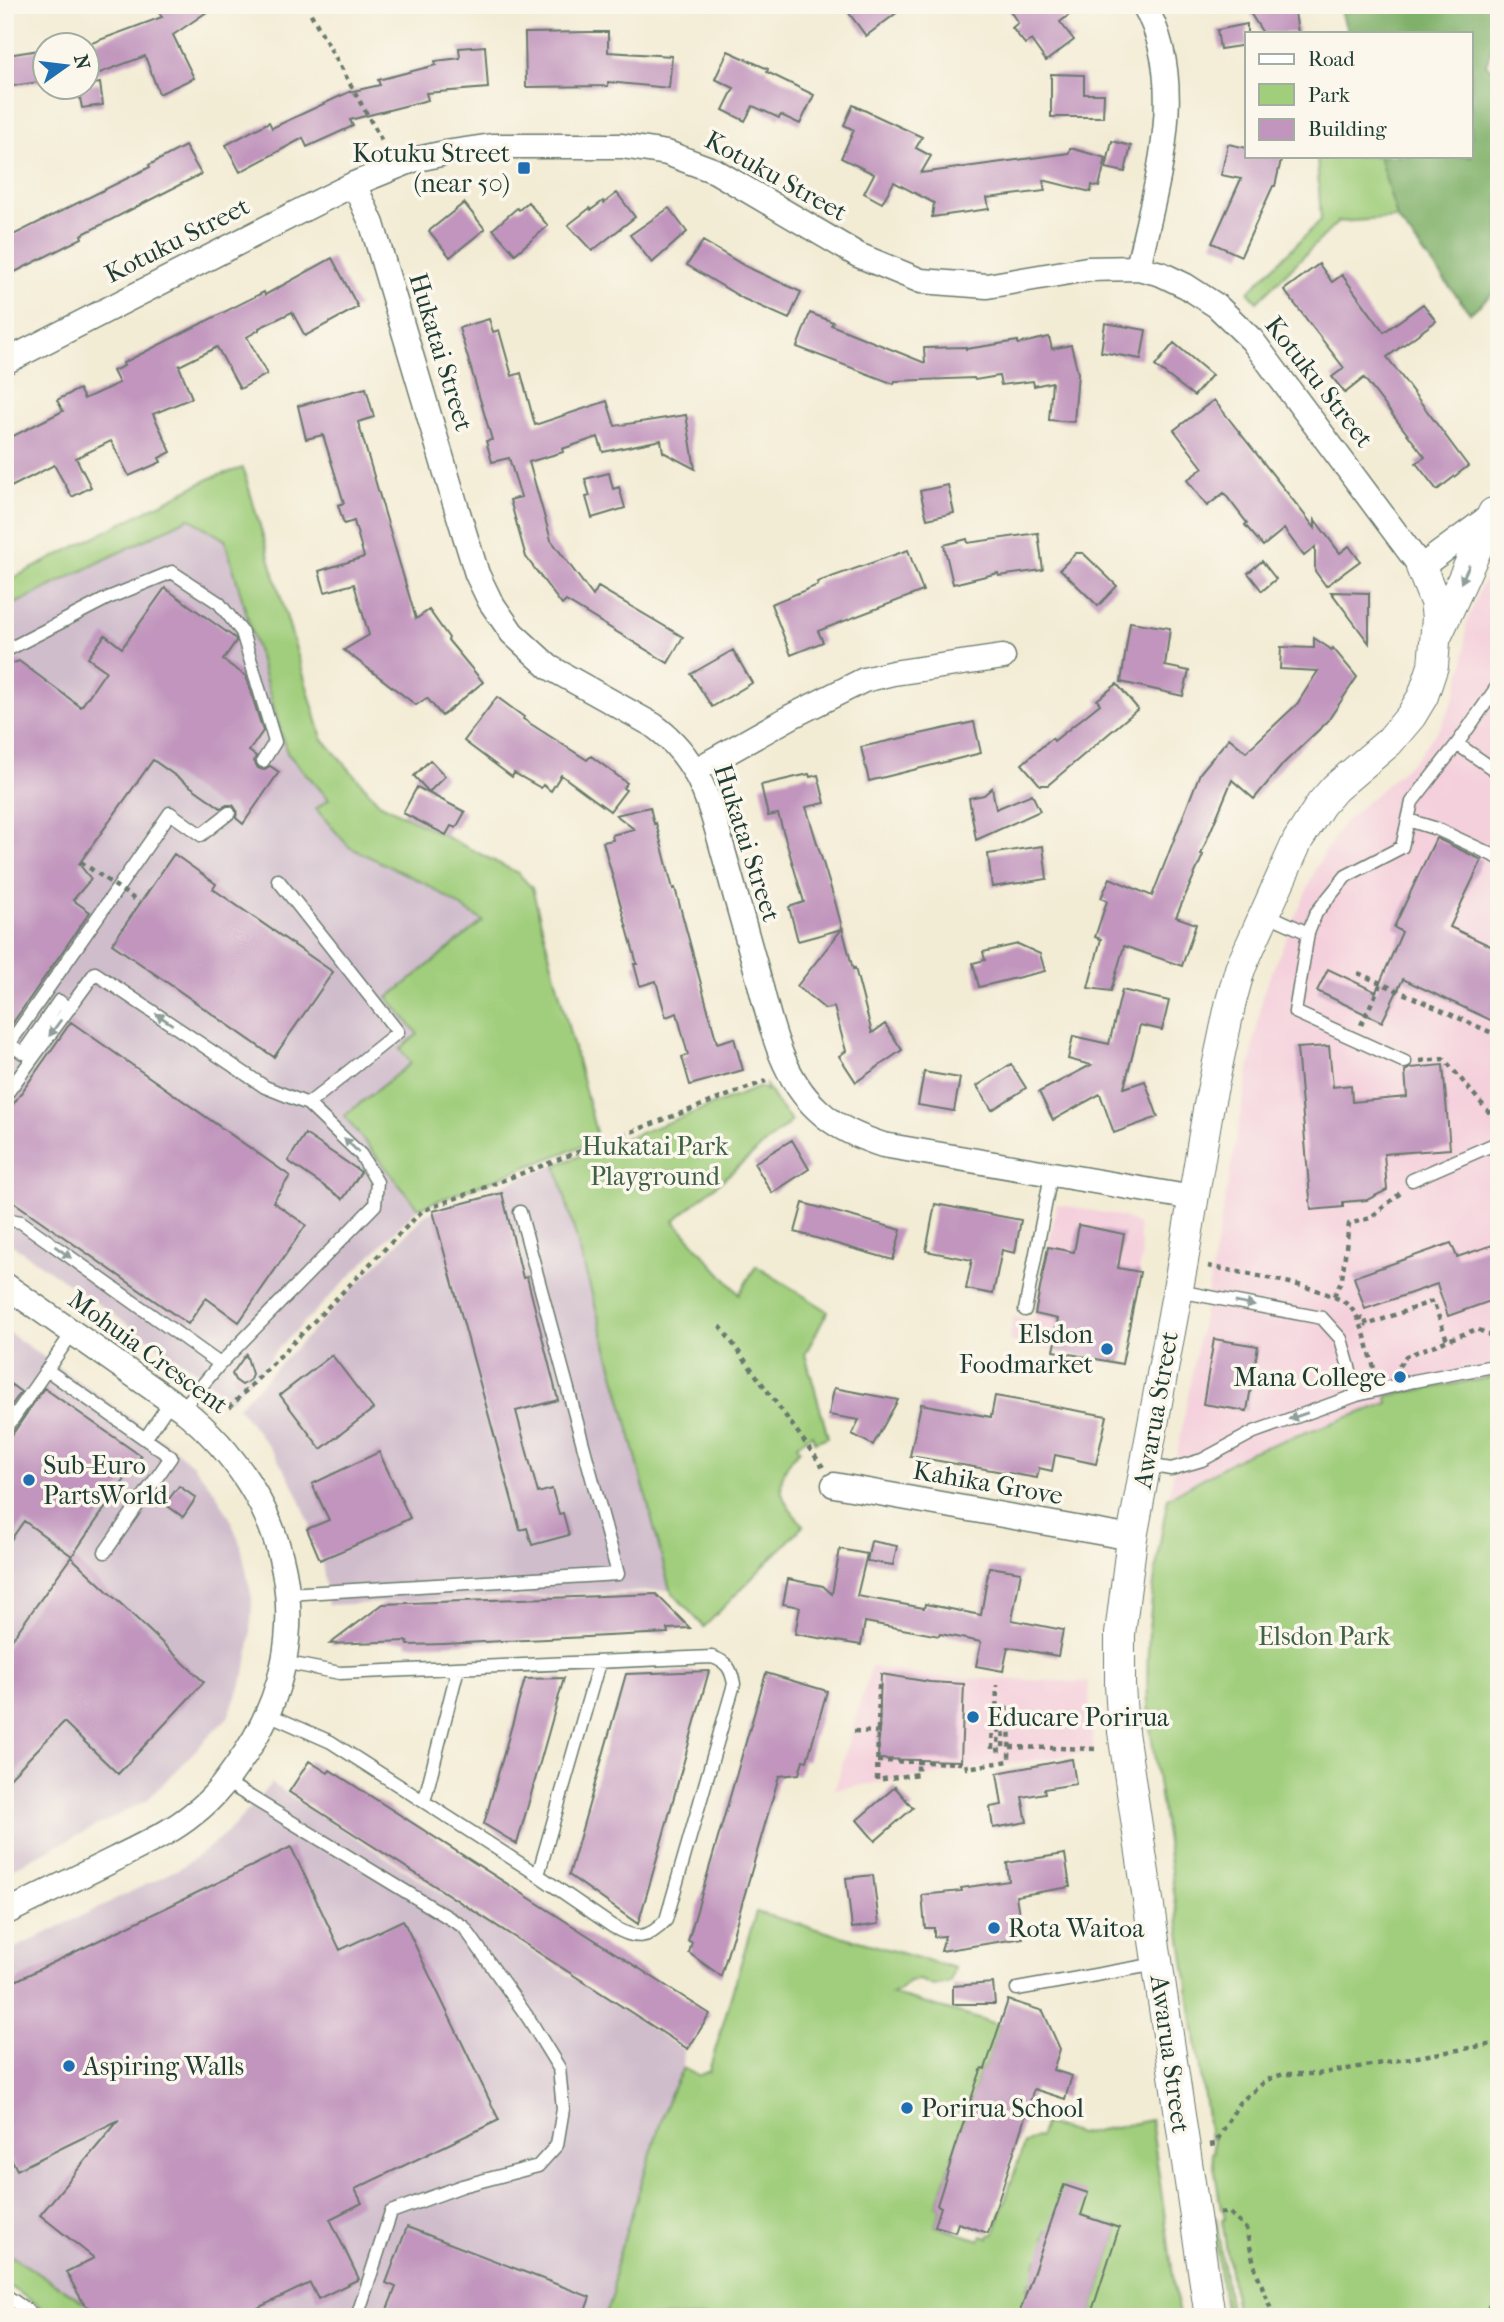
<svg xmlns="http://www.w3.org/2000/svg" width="1504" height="2322" viewBox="0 0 1504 2322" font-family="'IM FELL French Canon',serif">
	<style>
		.built { fill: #f4cfdc }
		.industrial { fill: #d0bdcc }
		.green { fill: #a0ce7b; stroke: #608658; stroke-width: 2 }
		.forest { fill: #80b16b; stroke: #507750; stroke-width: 2 }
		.building { fill: #c195bd }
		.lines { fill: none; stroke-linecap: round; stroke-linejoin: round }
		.service-casing { stroke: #697a6c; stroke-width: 15 }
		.minor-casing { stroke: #697a6c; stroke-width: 27 }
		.tertiary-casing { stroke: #697a6c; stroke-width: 32 }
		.path { stroke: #697a6c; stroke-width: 4.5; stroke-dasharray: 5 5; stroke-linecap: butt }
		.service { stroke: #fff; stroke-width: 12 }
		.minor { stroke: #fff; stroke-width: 24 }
		.tertiary { stroke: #fff; stroke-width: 30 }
		.path-bridge { stroke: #697a6c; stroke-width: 4.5; stroke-dasharray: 5 5; stroke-linecap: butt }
		.oneway { fill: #8f9e9a }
		.poi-dot { fill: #1f6fb2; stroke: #fbf7ec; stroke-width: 2.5 }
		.labels { text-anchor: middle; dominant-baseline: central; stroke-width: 7; stroke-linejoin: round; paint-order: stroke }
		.poi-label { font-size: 26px; fill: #1f3d34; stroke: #fbf7ec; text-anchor: start }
		.street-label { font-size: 26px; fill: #1f3d34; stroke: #fbf7ec }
		.park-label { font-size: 26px; fill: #3f6146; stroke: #fbf7ec }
	</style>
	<rect width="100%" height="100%" fill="#fbf7ec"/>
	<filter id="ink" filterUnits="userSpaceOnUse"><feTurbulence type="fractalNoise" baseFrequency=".0143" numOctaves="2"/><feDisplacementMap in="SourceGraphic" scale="14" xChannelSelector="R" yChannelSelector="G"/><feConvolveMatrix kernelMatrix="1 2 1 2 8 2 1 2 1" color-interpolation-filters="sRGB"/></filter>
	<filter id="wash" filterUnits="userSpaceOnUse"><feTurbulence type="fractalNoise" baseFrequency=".00686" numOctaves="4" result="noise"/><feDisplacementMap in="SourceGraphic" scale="28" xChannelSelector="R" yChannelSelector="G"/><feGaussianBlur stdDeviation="1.57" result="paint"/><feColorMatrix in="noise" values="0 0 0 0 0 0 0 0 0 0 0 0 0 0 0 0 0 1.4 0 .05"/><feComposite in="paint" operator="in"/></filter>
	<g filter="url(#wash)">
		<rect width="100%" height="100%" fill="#f3ecd5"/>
		<path class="built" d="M1499,564V2125L1217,2168L1153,1742L1169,1497L1264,990L1318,864L1343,823L1414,760L1441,726L1455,696L1464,663L1466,624L1481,585Z
			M1057,1204L1124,1217L1138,1225L1142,1255L1122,1364L1009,1341L1013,1317L1034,1321Z
			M871,1667L931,1677L1088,1682L1094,1752L835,1789Z"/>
		<path class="industrial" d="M189,518L225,540L287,753L489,901L568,1152L418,1208L271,1356L272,1358L231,1400L200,1374L5,1240V609Z
			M556,1165L625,1413L670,1590L328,1605L322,1562L310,1524L294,1486L275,1455L238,1407L425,1215Z
			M5,1330L169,1445L193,1465L215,1492L230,1518L241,1546L252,1598L251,1635L245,1674L228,1717L146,1801L5,1872Z
			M271,1783L684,2050L683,2068L669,2096L615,2267L613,2294L605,2317H55L5,2283V1953L180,1868L196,1857L226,1834L256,1802Z"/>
		<path class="green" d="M1339,5H1499V26L1486,65L1499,77V288L1470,313L1397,218L1338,222L1257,302L1248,292L1321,220L1317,156H1471V33H1348Z
			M243,468L322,738L379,803L518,873L532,888L598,1140L418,1208L344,1116L411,1063L400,1049L418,1034L388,998L483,921L426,884L349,847L316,809L329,799L287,753L225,540L189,518L5,609V582L213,477Z
			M766,1085L778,1105L792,1121L674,1221L739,1294L756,1266L828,1311L805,1354L828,1437L815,1442L812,1434L797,1445L800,1450C772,1477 777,1500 804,1525L704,1627L670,1590L622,1402L556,1165L760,1087L766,1091Z
			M1499,1376V2317H1237L1222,2220L1225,2219L1223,2209H1221L1212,2153L1214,2152L1212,2138H1210L1149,1720C1143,1644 1154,1572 1168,1498L1248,1453L1388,1403L1387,1396Z
			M756,1912L954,1968L950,1983L933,1986L920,1980L909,1981L898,1991L891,1994L1000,2025L985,2069L982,2068L979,2075L937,2205L941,2207L935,2226L980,2240L982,2236L989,2238L991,2234H994L1024,2144L1036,2137L1039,2138L1044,2124L1079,2134L1151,2120L1179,2317H1090L1119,2228L1081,2215L1049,2231L1047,2230L1044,2238L1047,2239L1041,2258H1038L1035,2265L1038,2267L1033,2282L1030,2281L1027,2289L1030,2291L1024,2310L1021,2309L1018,2317H605L613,2294L615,2267L669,2096L683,2068L698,2076L709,2071Z
			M1216,2218L1231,2317H1226L1212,2221Z
			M5,2252L107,2317H55L5,2283Z"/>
		<path class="forest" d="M1339,5H1499V26L1486,65L1499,77V288L1470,313L1397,218L1379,156H1471V33H1348Z"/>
		<g id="blocks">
			<path class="building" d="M154,5H217L173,35L194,78L159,94L145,56L97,74L86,45L162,17Z
				M843,5H907L866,36Z
				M1006,5H1082L1060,22L1074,40L1046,61L1031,40L1025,44L1012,28L1018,23Z
				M1245,5H1294L1298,33H1263Z
				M1247,24V45L1220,49L1217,30Z
				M590,32H608V52L672,56L669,88L608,82V86L526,87L525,33Z
				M485,46L488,88L426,93L428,100L350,120L353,126L307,147L303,138L240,172L226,145L269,122L272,128L349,92L380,85L378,80L436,65L435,61L460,58L459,48Z
				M46,49V81L12,86L7,55Z
				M728,51L768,69L767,72L814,95L800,124L781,115L779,118L753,106L745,121L723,110L734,88L715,79Z
				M1051,74L1084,75V94H1104L1103,117H1051Z
				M100,83L103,105L82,108L78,88H88V85Z
				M853,105L922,137L916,148L931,156L921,173L1069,153L1070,148L1106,158L1099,187L1092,185L1091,192L1043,180L1045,191L987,198L989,209L932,217L934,203L894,182L882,203L864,193L874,174L841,158L854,130L844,125Z
				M1112,141L1131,146L1125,172L1106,168Z
				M1228,144L1247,148V156H1282L1275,186H1273L1241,256L1212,243L1241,179L1221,175Z
				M185,146L201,174L81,235L82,238L5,277V239L150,167L149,165Z
				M617,193L635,217L592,251L568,225L590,208L591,210L603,201L604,203Z
				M528,202L548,226L515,254L493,229L517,208L519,210Z
				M464,203L485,229L450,257L429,231Z
				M669,208L687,232L652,263L630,235Z
				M703,241L745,266L801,292L789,319L744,299L687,265Z
				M332,258L358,307L305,336L292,312L259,328V330L247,337L267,374L240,389L217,347L179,366L192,398L153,414L171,452L159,458L161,462L129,476L111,441L76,458L91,487L72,497L54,465L5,490V440L63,411L57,400L79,389L84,399L119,383L113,371L124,366L123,363L264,292L265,295Z
				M1319,264L1332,282L1342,275L1384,332L1423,304L1436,321L1387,357L1468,466L1437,490L1416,463L1425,457L1364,378L1345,393L1332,377L1344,368L1284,290Z
				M810,313L833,322L831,325L925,363L924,348L966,347V349L1018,341V344L1049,337L1052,349L1071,345L1078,373L1074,422L1049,420L1052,382L1034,386L1033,381L1001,385L999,376L975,380L974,378L895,381L894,384L797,347Z
				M489,319L493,332L499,330L512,376L521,373L535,425L607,401L615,426L686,415L695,469L663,452L661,440L603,452L598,437L562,449L563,452L529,462L551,540L593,596L598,587L683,637L668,663L566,601L562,605L526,557L510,500L521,497L509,458L492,462L486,441L492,440L459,328Z
				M1105,323L1146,330L1141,359L1101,352Z
				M1174,343L1212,375L1194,396L1155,366Z
				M366,388L374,417L358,422L416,619L429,610L449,638L448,640L483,682L442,716L427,698L416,705L344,650L369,635L354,584L325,592L319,571L364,557L354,521L344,524L338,505L344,503L323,435L306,439L298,406Z
				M1214,400L1315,528V520L1340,553L1349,546L1360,561L1326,586L1315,571V547L1304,556L1284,529L1263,546L1245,525L1247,523L1224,493L1207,506L1187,480L1203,468L1174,430Z
				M609,473L613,489L619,487L625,508L592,518L586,497L590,496L585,479Z
				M948,485L954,513L927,519L920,491Z
				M1038,533L1043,570L999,576L998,573L953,584L944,545L967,539L968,543Z
				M908,550L923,591L818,631L823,642L791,655L771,604L818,585L817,582Z
				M1076,553H1083L1117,586L1098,606L1060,569Z
				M1262,561L1276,579L1262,591L1248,573Z
				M165,588L235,638L236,641L223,660L246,676L263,731L249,751L256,756L254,761L258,768L263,770L270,766L279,772L243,824L236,818L237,811L233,805H227L221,808L153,760L79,864L91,879L73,900L90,912L5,1034V666L19,661L81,707L106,671L88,658L105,635L122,648Z
				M1331,592L1369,593V643Z
				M1130,622L1170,628L1165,666L1189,671L1183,696L1121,682Z
				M1314,638L1332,650L1333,648L1357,677L1327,722L1284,763L1254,799L1232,780L1201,854L1203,855L1176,917L1196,924L1182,966L1124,946L1111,991L1088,988L1101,939L1095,937L1107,901L1101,898L1110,878L1152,896L1200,773L1229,738L1246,752L1297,704L1318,671L1280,669L1281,647L1314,648Z
				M733,650L752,683L712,707L691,674Z
				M1117,684L1138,709L1048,785H1040L1022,764L1052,738L1054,741L1100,704L1097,700Z
				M497,697L524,717L523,719L587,760L591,756L627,783L623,788L626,790L610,811L561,775L551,791L543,785L541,788L514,773L512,777L464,741Z
				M974,722L981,753L869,781L861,747Z
				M430,760L445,776L429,792L414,776Z
				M809,774L810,777L818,775L825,803L806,807L836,905L853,969L855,968L872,1033L885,1024L902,1050L856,1082L839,1056L846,1051L834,1007L825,1009L797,986L842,929L798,941L789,907L804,902L778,814L768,816L761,785Z
				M417,787L465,812L456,828L451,826L446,835L403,813Z
				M992,788L996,809L1032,794L1040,811L976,840L969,798L984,795Z
				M650,807L654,824L656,823L673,889L675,888L717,1043L734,1038L743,1070L690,1085L682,1057L688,1055L677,1013L666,1017L656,981L640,986L634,964H637L603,842L613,840L612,835L634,829L616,815Z
				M1436,838L1482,860L1450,927L1499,950V1024L1403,979L1382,1022L1317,991L1328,969L1376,992L1402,932L1394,927Z
				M1043,846L1047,879L992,887L988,854Z
				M174,854L216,884L213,889L333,972L274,1057L112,944Z
				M1018,944L1040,954L1045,971L979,987L973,963L985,960L983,952Z
				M1122,990L1169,1001L1162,1030L1140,1025L1124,1088L1145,1081L1158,1117L1114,1133L1100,1094L1053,1120L1039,1092L1091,1065L1068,1059L1073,1036L1109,1044Z
				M71,1022L290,1176L273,1202L306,1225L239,1322L206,1298L188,1324L5,1196V1116Z
				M1329,1046L1333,1087L1351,1085L1352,1102L1407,1097L1405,1071L1411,1068L1443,1065L1450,1149L1384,1154L1387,1190L1367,1200L1343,1202V1207L1311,1210L1297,1048Z
				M1011,1064L1026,1088L992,1110L977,1086Z
				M924,1072L960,1078L954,1111L918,1105Z
				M305,1134L361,1172L343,1199L288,1161Z
				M792,1140L809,1169L772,1193L754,1163Z
				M502,1193L523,1278L527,1277L558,1400L516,1411L538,1493L552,1489L559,1514L563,1513L569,1535L532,1545L527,1528L520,1530L433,1211Z
				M803,1203L901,1230L893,1260L795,1232Z
				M935,1204L1021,1220L1015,1253L1002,1250L993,1294L966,1289L972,1260L926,1251Z
				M1079,1225L1124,1234L1118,1268L1140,1272L1122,1364L1054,1351L1059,1327H1056L1058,1319L1035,1314L1048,1247L1074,1252Z
				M1451,1243L1457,1257L1499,1243V1298L1448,1316L1437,1284L1365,1309L1354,1277Z
				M1214,1339L1258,1346L1247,1411L1203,1404Z
				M246,1354L252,1374L250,1380L242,1385L235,1380L232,1374Z
				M332,1355L373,1409L321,1449L280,1395Z
				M5,1380L21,1392L5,1414Z
				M44,1388L141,1456L72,1556L24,1521L5,1548V1439L12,1435Z
				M834,1388L898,1400L873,1445L852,1434L859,1420L829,1415Z
				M995,1396L1107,1416L1096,1464L1055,1455L1052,1471L1039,1468L1037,1478L910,1456L921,1404L991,1417Z
				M379,1452L410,1518L376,1535L377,1536L320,1560L307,1529L329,1520L312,1484Z
				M179,1486L196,1498L183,1517L165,1504Z
				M871,1541L897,1546L893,1565L867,1561Z
				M840,1549L867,1554L857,1596L924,1608L925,1604L981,1615L989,1567L1021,1572L1012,1620L1063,1630L1058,1656L1008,1647L1003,1671L976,1666L981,1642L940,1634L939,1636L865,1622L861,1645L795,1634L800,1607L783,1604L788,1579L823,1586L832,1594Z
				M71,1557L204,1682L118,1774L64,1722L5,1783V1649Z
				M656,1594L690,1628L667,1629L668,1633L444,1644L408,1645L407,1641L330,1644L383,1604Z
				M709,1671L650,1883L638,1924L569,1875L626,1674Z
				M766,1673L827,1691L807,1761L803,1760L799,1774L779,1776L721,1976L689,1953L692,1942L688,1941Z
				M881,1674L930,1682L964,1684L961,1761L878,1759Z
				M564,1678L543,1752L517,1844L484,1824L512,1725L525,1679Z
				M1072,1759L1076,1784L1044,1789L1045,1793L1022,1797L1027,1822L993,1828L990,1807L1002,1805L997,1773Z
				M309,1761L328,1773L330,1770L710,2014L688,2049L289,1792Z
				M895,1787L913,1808L875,1841L857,1820Z
				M291,1847L340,1950L403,1920L499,2120L355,2189L362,2203L330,2219L359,2279L318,2299L310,2283L239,2317H107L84,2304L66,2272L94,2258L40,2215L119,2120L17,2170L5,2146V1986Z
				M1065,1854L1070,1887L1016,1896L1023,1938L941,1951L945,1936L934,1937V1928H925L922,1895L962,1891L961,1888L1009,1881L1007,1863Z
				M873,1875L879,1924L852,1928L846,1878Z
				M993,1983L995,2004H953V1986Z
				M1008,2000L1043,2011L1060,2049L1053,2070L1072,2076L1065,2099L1034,2089L988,2233L958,2223L955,2232L935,2226L941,2207L937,2205L976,2084L982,2068L985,2069Z
				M1064,2185L1088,2193L1081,2215L1119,2228L1090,2317H1018Z
				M407,2227L590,2297L583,2317H384L396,2287L386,2283Z"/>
		</g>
	</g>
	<g filter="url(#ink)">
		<use href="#blocks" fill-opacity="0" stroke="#697a6c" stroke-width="2"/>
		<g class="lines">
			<g class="service-casing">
				<path id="service" d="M5,651L108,598L172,572L219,603L242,632L275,742L263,761
					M1457,744L1499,773
					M1408,820L1437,829L1499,858
					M278,880L398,1032L308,1104
					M1264,913L1308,933L1316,913L1346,876L1402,847L1412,802L1457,744L1499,684
					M1308,933L1295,1012L1405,1062
					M9,1044L23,1053L59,1001L69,1009
					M5,1050L170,813L201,835L229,813
					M5,1096L95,973L265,1087L308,1104L361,1155L377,1182L375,1205L220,1364
					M1412,1180L1499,1142
					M5,1219L21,1222L220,1364L182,1409
					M1025,1310L1051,1175
					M47,1370L171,1457L105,1552
					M1357,1395L1414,1381L1499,1365
					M5,1430L73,1332
					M145,1439L171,1401
					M1147,1465L1171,1469L1202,1460L1254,1432L1357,1395L1341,1339L1322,1318L1178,1291
					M287,1594L618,1574L520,1212
					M268,1714L331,1742L538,1875L612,1926C635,1940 648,1940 666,1920L734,1684C731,1668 727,1662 712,1657L340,1673L283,1662
					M226,1782L464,1927L529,2019L559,2068L563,2109L557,2145L538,2166L462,2186L391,2212L357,2317
					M424,1802L458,1668
					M538,1875L599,1663
					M1017,1989L1157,1964
					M5,2295L37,2317"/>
			</g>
			<g class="minor-casing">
				<path id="minor" d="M354,184L372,224L455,503L477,574L490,601L512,633L549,667L653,725C697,757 708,797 722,847C733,887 744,926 755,965C769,1015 778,1074 818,1110C837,1128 859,1137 883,1145L1193,1198
					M1138,268C1155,186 1190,84 1144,5
					M5,362L300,211L354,184L413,160L445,153L492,146H622L667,153L715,171L858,255L921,281L987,286L1087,269L1138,268L1161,274L1186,286L1217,306L1252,340L1421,567L1493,514
					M696,770L792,716L864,680L893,673L1003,657
					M5,1285L182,1409C290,1495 324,1636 245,1754C230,1776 215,1798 193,1814C170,1833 142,1845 115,1859C78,1877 42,1895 5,1913
					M834,1485L1132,1538"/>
			</g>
			<g class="tertiary-casing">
				<path id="tertiary" d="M1438,633L1493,513
					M1210,2317L1123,1732L1120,1685V1634L1132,1538L1183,1261L1208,1110L1231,1001L1240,969L1298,840L1321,804L1335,788L1389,742L1411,716L1423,696L1433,666L1437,618L1435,602L1421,567"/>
			</g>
			<path class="path" d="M306,5L383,143
				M1497,789L1499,829
				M1358,973L1499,1036
				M1361,1025L1381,983
				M1420,1061L1444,1059L1499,1124
				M1208,1266C1240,1273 1326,1286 1348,1305C1363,1318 1370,1356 1376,1375
				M1334,1296L1342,1279L1349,1224L1370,1218L1403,1191
				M1358,1319L1364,1317L1367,1325L1433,1301L1447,1340
				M720,1326L823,1467
				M1399,1366L1406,1356L1477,1329L1499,1340
				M229,1408L422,1211L766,1081
				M879,1685L877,1780L918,1774V1762
				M996,1717L997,1685
				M854,1731L878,1732
				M1010,1747L1099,1749
				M992,1749L993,1716L999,1717L998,1750H1003L1004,1717H1010
				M877,1761L966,1763L967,1768L1009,1761L1010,1709H996
				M1210,2145L1215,2144L1239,2103L1267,2080L1283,2074H1318L1499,2043
				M1220,2213H1230L1246,2229L1255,2268L1274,2317
				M1483,2317L1499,2291"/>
			<use href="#service" class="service"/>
			<use href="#minor" class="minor"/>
			<use href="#tertiary" class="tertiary"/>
			<path class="path-bridge" d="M81,862L140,903"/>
		</g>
		<defs><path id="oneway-solid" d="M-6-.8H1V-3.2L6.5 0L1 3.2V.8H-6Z" transform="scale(1.75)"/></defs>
		<g class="oneway">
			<use href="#oneway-solid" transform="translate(1465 574) rotate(115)"/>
			<use href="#oneway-solid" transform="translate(164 1019) rotate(-146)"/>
			<use href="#oneway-solid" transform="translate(55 1028) rotate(126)"/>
			<use href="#oneway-solid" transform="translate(351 1145) rotate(-136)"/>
			<use href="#oneway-solid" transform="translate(63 1252) rotate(36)"/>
			<use href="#oneway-solid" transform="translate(1245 1304) rotate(11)"/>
			<use href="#oneway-solid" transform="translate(1298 1416) rotate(161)"/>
		</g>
	</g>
	<g class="poi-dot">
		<rect x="517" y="161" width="14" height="14" rx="3.5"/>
		<circle cx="1107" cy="1349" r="7"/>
		<circle cx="1400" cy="1377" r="7"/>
		<circle cx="29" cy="1480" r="7"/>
		<circle cx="973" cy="1717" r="7"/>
		<circle cx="994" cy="1928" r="7"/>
		<circle cx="69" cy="2066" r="7"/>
		<circle cx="907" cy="2108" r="7"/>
	</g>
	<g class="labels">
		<g class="poi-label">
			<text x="510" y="153" text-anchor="end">Kotuku Street<tspan x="510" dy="30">(near 50)</tspan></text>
			<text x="1093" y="1334" text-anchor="end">Elsdon<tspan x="1093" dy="30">Foodmarket</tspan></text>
			<text x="1386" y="1377" text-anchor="end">Mana College</text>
			<text x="43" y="1465">Sub-Euro<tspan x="43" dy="30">PartsWorld</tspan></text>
			<text x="987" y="1717">Educare Porirua</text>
			<text x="1008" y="1928">Rota Waitoa</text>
			<text x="83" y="2066">Aspiring Walls</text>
			<text x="921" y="2108">Porirua School</text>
		</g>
		<g class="street-label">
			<text transform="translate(776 176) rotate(29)">Kotuku Street</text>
			<text transform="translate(177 240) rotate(-27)">Kotuku Street</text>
			<text transform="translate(441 352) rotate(73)">Hukatai Street</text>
			<text transform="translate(1319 382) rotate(52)">Kotuku Street</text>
			<text transform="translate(747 843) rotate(72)">Hukatai Street</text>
			<text transform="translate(148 1352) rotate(36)">Mohuia Crescent</text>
			<text transform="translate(1156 1410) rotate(-80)">Awarua Street</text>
			<text transform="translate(988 1483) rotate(10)">Kahika Grove</text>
			<text transform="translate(1170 2054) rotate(82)">Awarua Street</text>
		</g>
		<g class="park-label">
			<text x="655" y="1146">Hukatai Park<tspan x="655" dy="30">Playground</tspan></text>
			<text x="1324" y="1636">Elsdon Park</text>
		</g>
	</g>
	<rect width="1504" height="2322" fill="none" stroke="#fbf7ec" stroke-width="28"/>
	<rect x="1245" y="32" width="228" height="126" fill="#fbf7ec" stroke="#a3ada2" stroke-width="2"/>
	<rect x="1259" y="54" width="35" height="10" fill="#ffffff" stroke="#a3ada2" stroke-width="2"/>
	<text x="1308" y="66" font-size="21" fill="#1f3d34">Road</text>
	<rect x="1259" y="84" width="35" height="21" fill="#a0ce7b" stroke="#a3ada2" stroke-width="2"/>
	<text x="1308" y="102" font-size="21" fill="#1f3d34">Park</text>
	<rect x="1259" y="119" width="35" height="21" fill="#c195bd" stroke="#a3ada2" stroke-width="2"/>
	<text x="1308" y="136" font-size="21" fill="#1f3d34">Building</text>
	<g transform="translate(66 66) rotate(76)"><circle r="33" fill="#fbf7ec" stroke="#a3ada2" stroke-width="2"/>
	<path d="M0-5L12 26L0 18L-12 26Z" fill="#1f6fb2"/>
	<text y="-10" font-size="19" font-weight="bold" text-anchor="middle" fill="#1f3d34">N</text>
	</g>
</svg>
